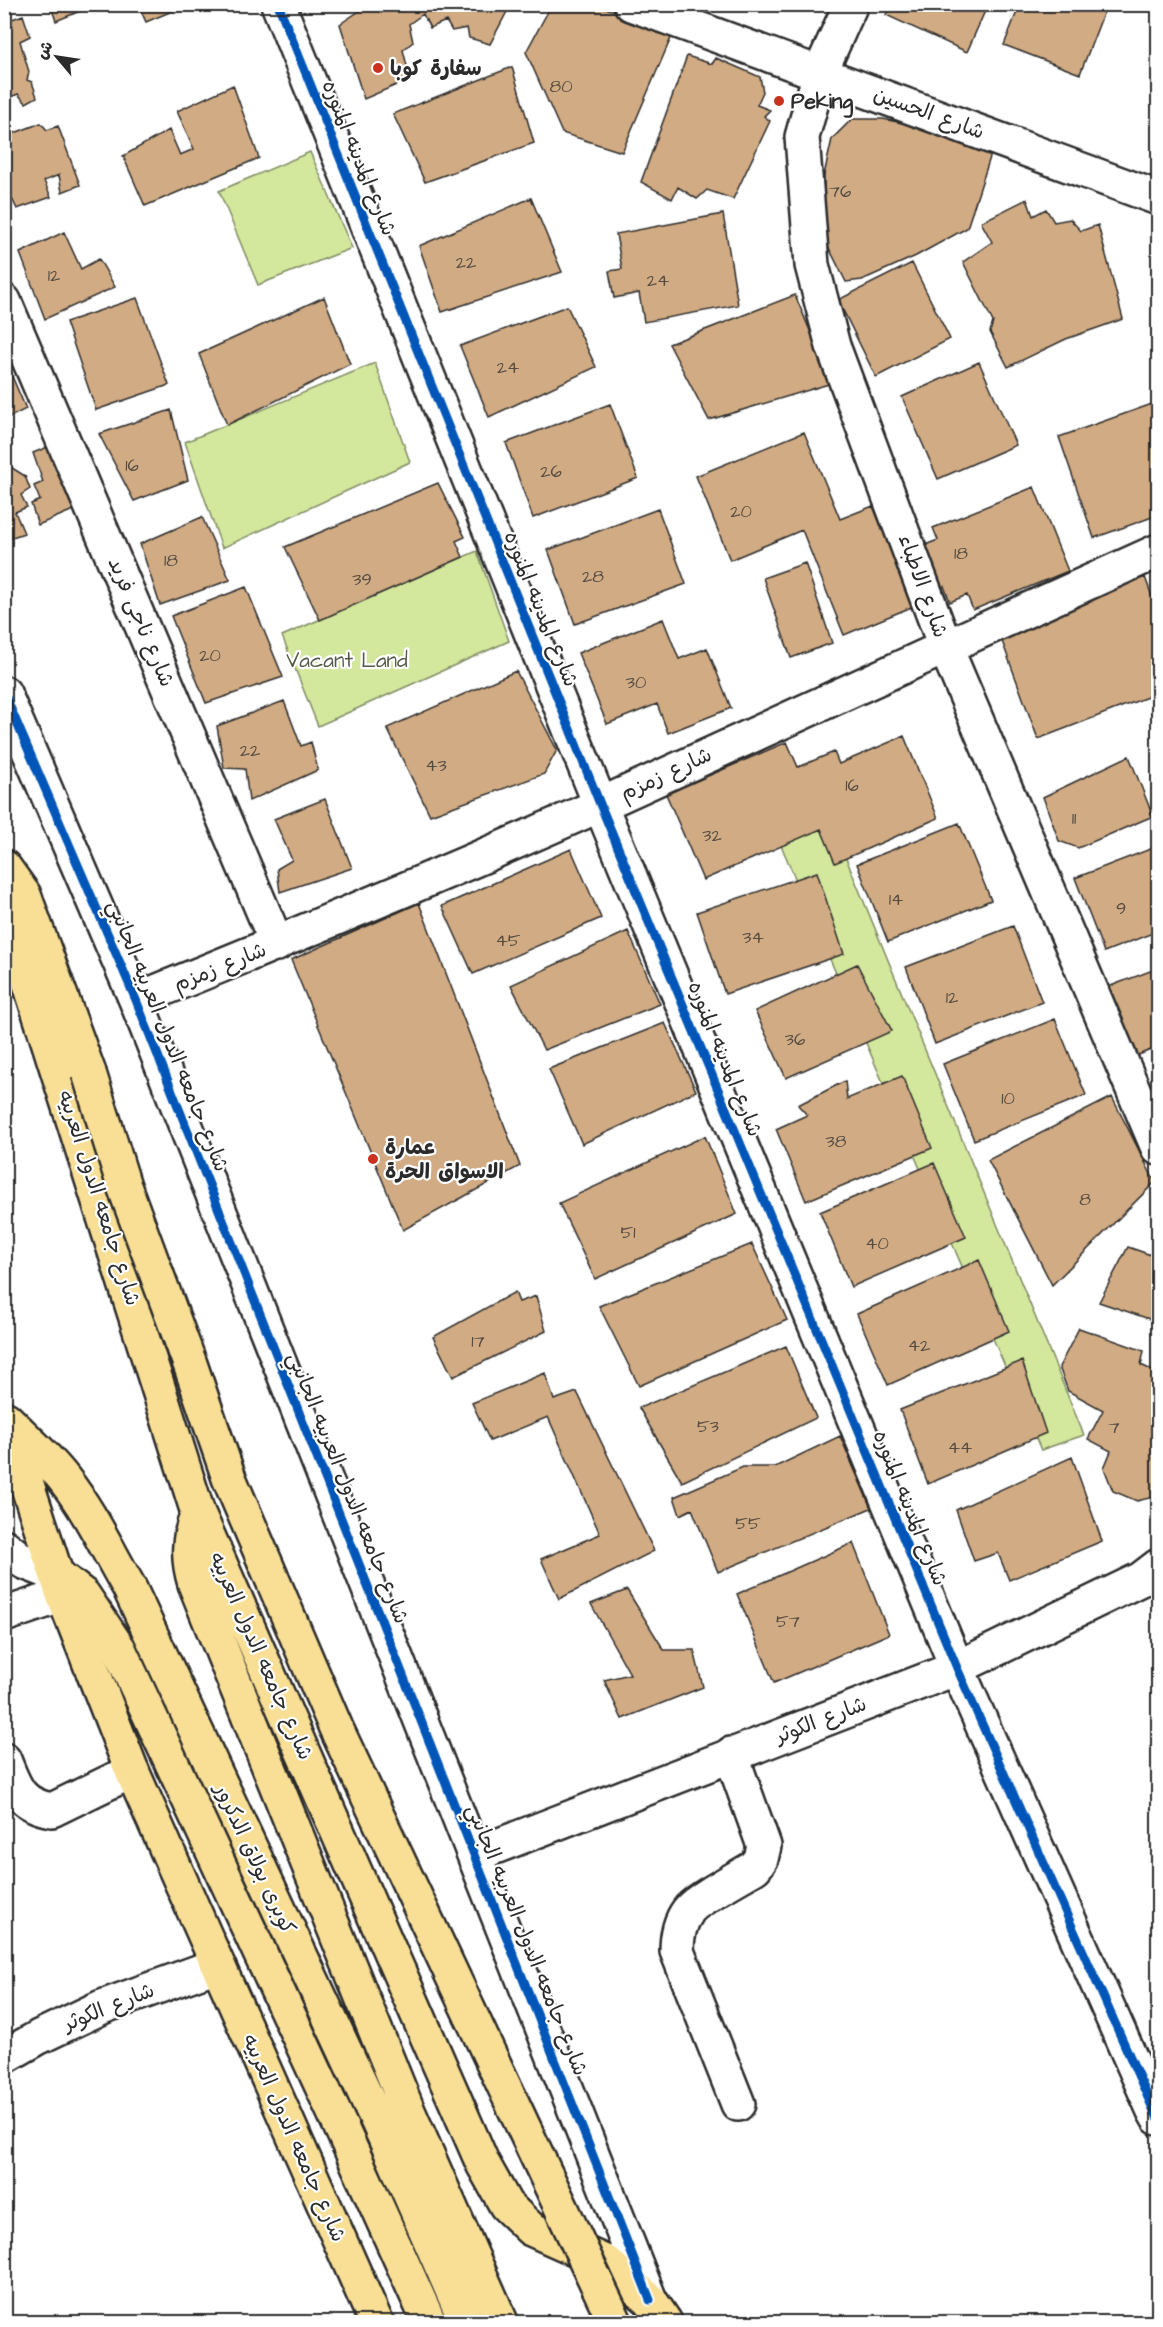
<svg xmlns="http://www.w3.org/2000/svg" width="1163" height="2327" viewBox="0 0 1163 2327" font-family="'Architects Daughter','Playpen Sans Arabic',sans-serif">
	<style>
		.green { fill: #d3e89d; stroke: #7f8a64; stroke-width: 1.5 }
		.building { fill: #d1ab83; stroke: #2b2b2b; stroke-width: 1.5 }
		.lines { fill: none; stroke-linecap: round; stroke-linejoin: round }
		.minor-casing { stroke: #2b2b2b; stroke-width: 38 }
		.major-casing { stroke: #2b2b2b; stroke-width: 38 }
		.highway-casing { stroke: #2b2b2b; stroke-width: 38 }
		.minor { stroke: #fff; stroke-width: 33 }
		.major { stroke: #f9df96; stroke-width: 33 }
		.highway { stroke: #f9df96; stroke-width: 33 }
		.highway-bridge-casing { stroke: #2b2b2b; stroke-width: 38; stroke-linecap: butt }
		.highway-bridge { stroke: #f9df96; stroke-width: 33 }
		.cycleway-casing { stroke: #fff; stroke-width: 13 }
		.cycleway { stroke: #0057b8; stroke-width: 9 }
		.poi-dot { fill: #c8321e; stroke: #fff; stroke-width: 2 }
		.labels { text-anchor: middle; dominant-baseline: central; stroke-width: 4.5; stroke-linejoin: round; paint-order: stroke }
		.number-label { font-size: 18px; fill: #544b41 }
		.poi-label { font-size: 21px; font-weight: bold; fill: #2b2b2b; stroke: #fff; text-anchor: start }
		.street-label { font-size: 21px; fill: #2b2b2b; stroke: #fff }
		.park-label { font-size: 21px; fill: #555a48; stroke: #fff }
	</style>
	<rect width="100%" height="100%" fill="#fff"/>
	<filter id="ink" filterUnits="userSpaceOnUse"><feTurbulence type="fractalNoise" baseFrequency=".0167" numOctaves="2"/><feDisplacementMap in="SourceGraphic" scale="12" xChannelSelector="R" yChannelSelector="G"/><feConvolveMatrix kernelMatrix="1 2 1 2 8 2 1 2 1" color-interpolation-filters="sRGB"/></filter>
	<g filter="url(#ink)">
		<path class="green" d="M310,152L352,248L258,285L219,191Z
			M375,363L410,462L222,548L185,442Z
			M477,551L509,641L318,726L282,636Z
			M829,817L1084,1435L1041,1450L777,836Z"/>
		<path class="building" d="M50,4H97L56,21Z
			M138,4H189L146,22Z
			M370,4H511L490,44L469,38L467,28L452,31L446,21L430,28L423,14L409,24L413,42L403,50L407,66L415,77L364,99L340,24Z
			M552,4H594L674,31L622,152L562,133L526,52Z
			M891,4H988L967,52L886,15Z
			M1020,4H1107L1080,74L1004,45Z
			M23,15L30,36L20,41L29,72L27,80L32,82L37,97L26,103L18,94L4,100V22Z
			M687,56L712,64L716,58L760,77L763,92L757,105L770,110L764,116L770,121L733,199L707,190L697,199L678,187L672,199L641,182Z
			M512,67L534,143L425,182L393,114Z
			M233,85L259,158L145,206L123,156L169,130L180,155L194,149L177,111Z
			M852,119H883L995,142L967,228L916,256L862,280L846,282L828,246L824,214V175L832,139Z
			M41,123L47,130L58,126L80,185L62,192L59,175L44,181L51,197L17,209L4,182V137Z
			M531,198L562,272L442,312L419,246Z
			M1027,199L1033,216L1046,209L1054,222L1070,219L1081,231L1098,225L1123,319L1066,339L1008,367L990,332L993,322L963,262L992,242L981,222Z
			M723,214L738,305L644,322L639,293L614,298L609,271L622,269L616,234Z
			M64,232L81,269L99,259L115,287L45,319L20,253Z
			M912,263L950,339L876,377L838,300Z
			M795,295L832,383L709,420L669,344Z
			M324,297L350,364L227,425L199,354Z
			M137,298L169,385L96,410L66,322Z
			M567,306L596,367L489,417L460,346Z
			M5,360L26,409L4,420V360Z
			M979,362L1016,445L938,479L902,397Z
			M1155,403L1158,412V515L1094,538L1059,437Z
			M610,404L638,478L533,518L506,443Z
			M171,410L188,480L134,501L99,434Z
			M804,432L840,519L873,506L914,606L844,635L802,530L730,560L696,476Z
			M60,442L85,505L38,525L31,504L40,500L34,486L43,482L33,453Z
			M9,466L25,476L30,489L21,495L27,507L15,512L24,533L4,540V467Z
			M438,483L465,537L456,541L463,557L320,620L285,547Z
			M1034,487L1068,571L973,610L967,595L950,602L944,586L936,589L920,547L938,540L933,528Z
			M658,509L686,584L575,624L548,550Z
			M202,517L230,580L160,605L140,544Z
			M805,563L832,643L791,658L763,578Z
			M1145,577L1158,613V693L1038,739L999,633Z
			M246,587L283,677L206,703L171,616Z
			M663,619L679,659L707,648L731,708L668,733L657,704L607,724L578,653Z
			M516,671L557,750L544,774L430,815L387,728Z
			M284,701L301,746L311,742L318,770L249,801L245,769L224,768L217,726Z
			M904,736L938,818L835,863L821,829L703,880L666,794L787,742L798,767L834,752L839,764Z
			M1129,756L1153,816L1078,848L1059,841L1043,797Z
			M325,799L352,868L280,892L277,869L292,860L274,819Z
			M959,823L991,900L888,942L857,864Z
			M1158,846V931L1104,952L1075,878Z
			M571,849L601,918L473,974L442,906Z
			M817,872L844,954L725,994L697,912Z
			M419,903L520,1166L403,1230L291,960Z
			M1013,926L1042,1002L935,1044L906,967Z
			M628,931L660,1004L544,1050L511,985Z
			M857,964L892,1031L786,1078L755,1011Z
			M1158,968V1047L1134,1057L1108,987Z
			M1055,1019L1086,1095L974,1140L943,1064Z
			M665,1023L696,1091L582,1144L549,1069Z
			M902,1076L932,1148L806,1201L776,1129L807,1115L798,1105L845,1081L847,1099Z
			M1112,1097L1155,1182L1052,1285L988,1160Z
			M705,1136L737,1214L595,1279L559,1203Z
			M934,1163L966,1237L851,1287L820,1212Z
			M752,1244L787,1320L639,1386L599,1306Z
			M1128,1247L1154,1256L1158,1249V1322L1099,1302Z
			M979,1260L1009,1331L888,1385L857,1314Z
			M515,1292L519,1302L536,1296L546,1331L453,1377L433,1337Z
			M1079,1328L1144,1351L1141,1365L1158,1373V1496L1137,1501L1113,1491L1104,1468L1111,1451L1088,1439L1103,1410L1068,1391L1059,1367Z
			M786,1346L816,1418L682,1482L639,1408Z
			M1022,1361L1046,1433L928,1484L900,1410Z
			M545,1373L554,1400L577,1392L654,1551L559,1599L541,1559L600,1534L548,1417L490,1441L472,1403Z
			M840,1436L871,1508L718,1572L692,1509L680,1515L674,1497L743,1467H775Z
			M1072,1457L1102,1541L1009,1580L998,1553L974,1561L956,1510Z
			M853,1543L889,1634L774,1683L737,1594Z
			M627,1590L664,1650H694L703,1687L622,1719L604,1680L630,1674L591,1604Z"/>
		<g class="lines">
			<g class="minor-casing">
				<path id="minor" d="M278,4L600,804L957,1668L1154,2111L1158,2118
					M631,4L1158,198
					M851,4L820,73L802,137L812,265L833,346L945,646L1158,1148
					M4,301L277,944
					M4,693L136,1000L650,2300
					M136,1000C292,937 448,873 602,804C788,720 972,634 1158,551
					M4,1546L24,1562L57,1575
					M4,1615L63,1595
					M731,1754L764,1846L761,1859L755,1867C741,1876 695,1900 688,1911C679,1923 677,1936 677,1951L738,2104
					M4,1760C15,1788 20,1805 52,1810L132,1771
					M474,1855L957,1668L1141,1579L1158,1566
					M4,2057L39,2037L102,2007L217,1965"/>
			</g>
			<g class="major-casing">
				<path id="major" d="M4,895L9,918L198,1513L483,2164L506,2205L531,2229L605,2262L650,2300L665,2322
					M6,1419C26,1439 47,1457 64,1479C90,1512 108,1551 129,1587L378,2122L466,2322
					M7,1423L63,1595L132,1771L376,2322
					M198,1513C188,1538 187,1558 195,1584L408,2111L501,2322"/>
			</g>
			<g class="highway-casing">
				<path id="highway" d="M4,867L24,895L89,1073
					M57,1575L83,1595L119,1649L344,2134L429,2322"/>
			</g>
			<use href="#minor" class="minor"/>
			<use href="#major" class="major"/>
			<use href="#highway" class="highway"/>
			<g class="highway-bridge-casing">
				<path id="highway-bridge" d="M89,1073L124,1186L190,1364L229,1478L336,1728L615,2322"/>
			</g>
			<use href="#highway-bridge" class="highway-bridge"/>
			<g class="cycleway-casing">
				<path id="cycleway" d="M278,4L600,804L957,1668L1154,2111L1158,2118
					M4,693L136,1000L650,2300"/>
			</g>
			<use href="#cycleway" class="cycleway"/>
		</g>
	</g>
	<g class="poi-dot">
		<circle cx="378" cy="68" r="6"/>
		<circle cx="779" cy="101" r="6"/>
		<circle cx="373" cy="1159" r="6"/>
	</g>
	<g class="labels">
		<g class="number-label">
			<text x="561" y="86">80</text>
			<text x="840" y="191">76</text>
			<text x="466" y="262">22</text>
			<text x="54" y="275">12</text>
			<text x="658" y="280">24</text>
			<text x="508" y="367">24</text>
			<text x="132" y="465">16</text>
			<text x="551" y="471">26</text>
			<text x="741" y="511">20</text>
			<text x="961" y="553">18</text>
			<text x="171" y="560">18</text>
			<text x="593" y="576">28</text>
			<text x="362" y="579">39</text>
			<text x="210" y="655">20</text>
			<text x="636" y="682">30</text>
			<text x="250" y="750">22</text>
			<text x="436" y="765">43</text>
			<text x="852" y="785">16</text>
			<text x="1074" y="818">11</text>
			<text x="712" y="835">32</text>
			<text x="896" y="899">14</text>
			<text x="1121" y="908">9</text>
			<text x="753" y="937">34</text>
			<text x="508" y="940">45</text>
			<text x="952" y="997">12</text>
			<text x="795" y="1039">36</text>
			<text x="1008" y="1098">10</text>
			<text x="836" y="1141">38</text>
			<text x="1085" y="1199">8</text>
			<text x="628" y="1232">51</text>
			<text x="877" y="1243">40</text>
			<text x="478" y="1341">17</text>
			<text x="919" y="1345">42</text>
			<text x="708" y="1426">53</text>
			<text x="1114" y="1427">7</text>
			<text x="960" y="1447">44</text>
			<text x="748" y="1523">55</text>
			<text x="788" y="1621">57</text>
		</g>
		<g class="poi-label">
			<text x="390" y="68">سفارة كوبا</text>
			<text x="791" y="101">Peking</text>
			<text x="385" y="1147">عمارة<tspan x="385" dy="24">الاسواق الحرة</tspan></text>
		</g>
		<g class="street-label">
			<text transform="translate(929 113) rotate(20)">شارع الحسين</text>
			<text transform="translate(359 158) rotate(68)">شارع المدينه المنوره</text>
			<text transform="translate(923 586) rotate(70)">شارع الاطباء</text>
			<text transform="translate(541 609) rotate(68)">شارع المدينه المنوره</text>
			<text transform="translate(141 622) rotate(67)">شارع ناجى فريد</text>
			<text transform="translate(666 774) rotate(-25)">شارع زمزم</text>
			<text transform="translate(220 967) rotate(-22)">شارع زمزم</text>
			<text transform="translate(168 1036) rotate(68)">شارع جامعه الدول العربيه الجانبي</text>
			<text transform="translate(725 1059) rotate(68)">شارع المدينه المنوره</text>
			<text transform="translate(99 1198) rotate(72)">شارع جامعه الدول العربيه</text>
			<text transform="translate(348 1488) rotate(68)">شارع جامعه الدول العربيه الجانبي</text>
			<text transform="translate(910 1508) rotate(68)">شارع المدينه المنوره</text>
			<text transform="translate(261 1656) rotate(66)">شارع جامعه الدول العربيه</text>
			<text transform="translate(821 1720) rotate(-21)">شارع الكوثر</text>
			<text transform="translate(255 1859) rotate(65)">كوبرى بولاق الدكرور</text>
			<text transform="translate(527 1940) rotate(68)">شارع جامعه الدول العربيه الجانبي</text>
			<text transform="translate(109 2007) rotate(-22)">شارع الكوثر</text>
			<text transform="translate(294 2138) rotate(66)">شارع جامعه الدول العربيه</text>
		</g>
		<g class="park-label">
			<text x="347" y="660">Vacant Land</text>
		</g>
	</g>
	<rect width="1163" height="2327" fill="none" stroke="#fff" stroke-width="24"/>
	<rect x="12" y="12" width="1139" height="2303" fill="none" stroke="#2b2b2b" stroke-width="2" filter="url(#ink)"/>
	<g transform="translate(57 57) rotate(299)" stroke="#ffffff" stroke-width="4.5" paint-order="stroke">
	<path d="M0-4.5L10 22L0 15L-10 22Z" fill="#2b2b2b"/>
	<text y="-9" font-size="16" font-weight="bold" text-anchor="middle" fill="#2b2b2b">ش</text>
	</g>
</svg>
